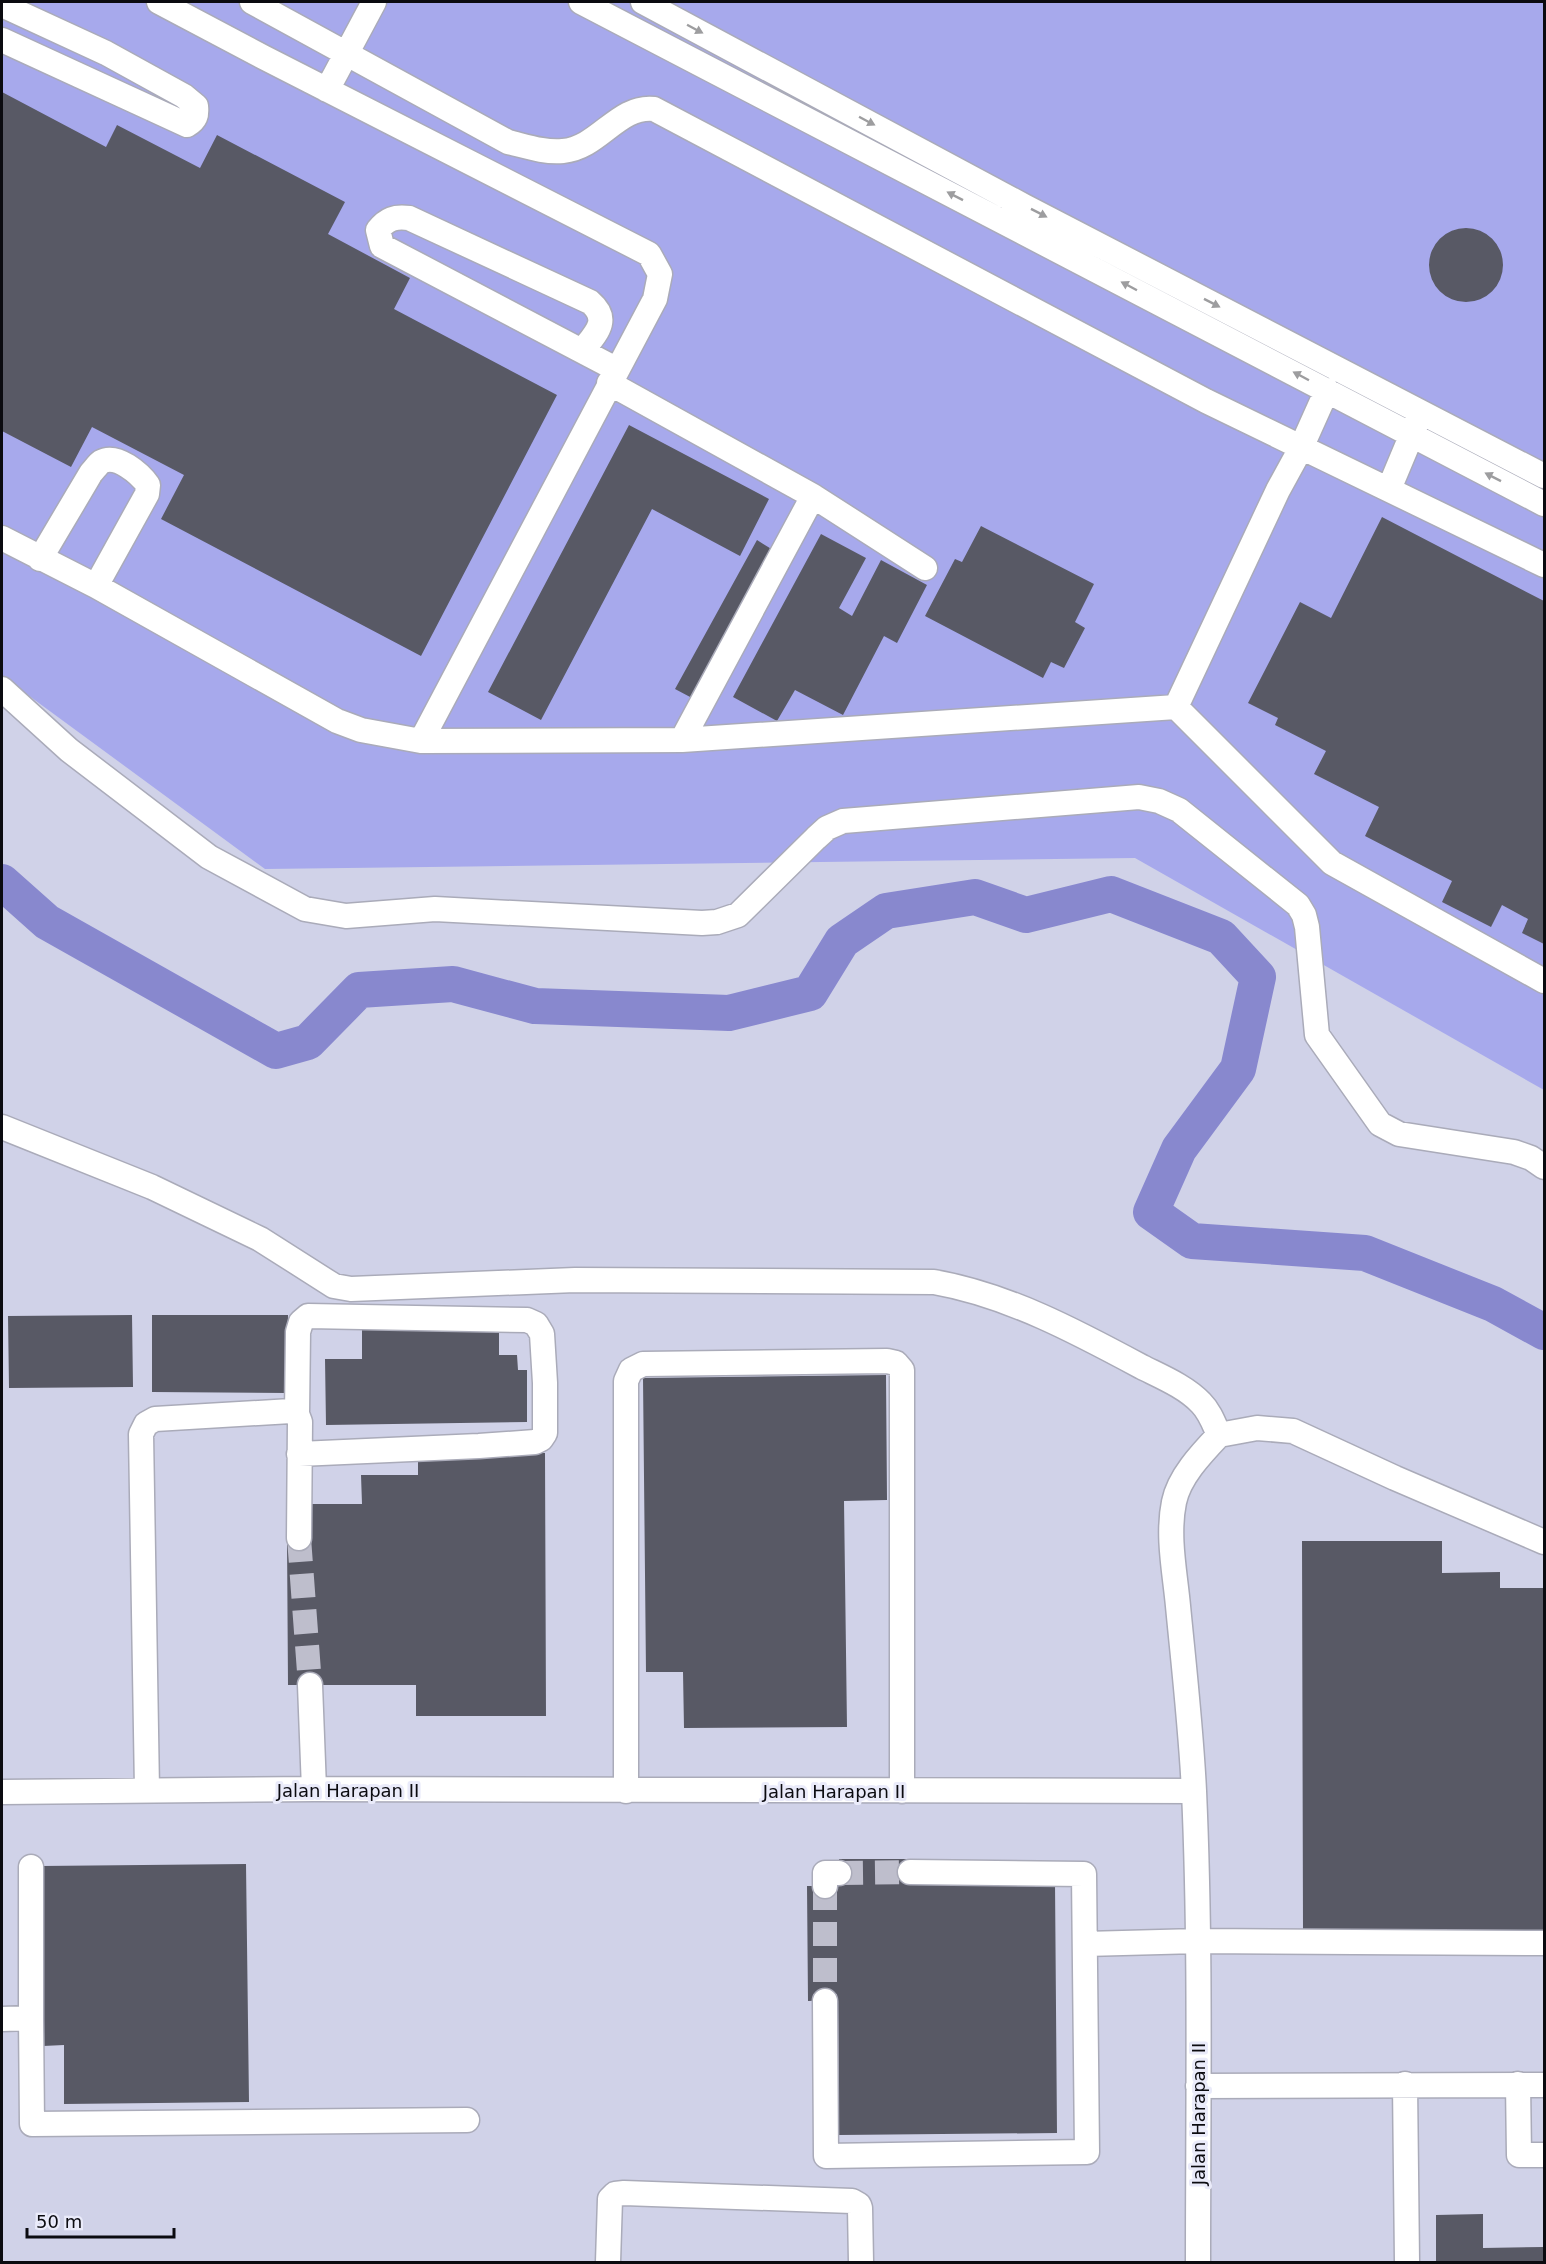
<svg xmlns="http://www.w3.org/2000/svg" width="1546" height="2264" viewBox="0 0 1546 2264" font-family="'DejaVu Sans',sans-serif">
	<style>
		.built { fill: #d0d2e8 }
		.green { fill: #a7a9ec }
		.lines { fill: none; stroke-linecap: round; stroke-linejoin: round }
		.river { stroke: #8888ce; stroke-width: 36 }
		.building { fill: #585965 }
		.minor-tunnel { stroke: #bebecc; stroke-width: 24; stroke-dasharray: 24 12; stroke-linecap: butt }
		.minor-casing { stroke: #aaabb9; stroke-width: 27 }
		.minor { stroke: #fff; stroke-width: 24 }
		.oneway { fill: #9d9d9f }
		.labels { text-anchor: middle; dominant-baseline: central; stroke-width: 6; stroke-linejoin: round; paint-order: stroke }
		.street-label { font-size: 18px; fill: #0b0b10; stroke: #eaebfa }
	</style>
	<rect width="100%" height="100%" fill="#dddeed"/>
	<path class="built" d="M2,2H1544V2262H2Z"/>
	<path class="green" d="M2,2H1544V1090L1135,858L265,869L2,676Z"/>
	<g class="lines">
		<path class="river" d="M2,882L47,922L276,1051L308,1042L359,990L453,984L535,1006L729,1013L810,993L842,941L886,911L975,897L1026,915L1111,894L1221,937L1258,977L1238,1069L1179,1149L1151,1212L1192,1241L1365,1253L1493,1304L1544,1332"/>
	</g>
	<path class="building" d="M2,92L106,147L117,125L200,168L217,135L345,202L328,234L410,278L394,309L557,395L421,656L161,519L184,475L92,427L71,467L2,431Z
		M1429 265a37 37 0 1 1 74 0a37 37 0 1 1-74 0Z
		M629,425L769,499L740,556L652,509L541,720L488,692Z
		M1382,517L1544,601V944L1522,933L1528,919L1502,905L1491,927L1442,902L1452,881L1365,836L1379,807L1314,774L1326,751L1275,725L1278,718L1248,703L1300,602L1331,618Z
		M981,526L1094,584L1075,622L1085,628L1064,668L1051,662L1043,678L925,616L955,559L962,562Z
		M821,534L866,558L839,608L852,616L881,560L927,585L897,643L884,636L843,715L795,690L777,721L733,697Z
		M757,540L773,550L692,698L675,689Z
		M132,1315L133,1387L9,1388L8,1316Z
		M152,1315H288L287,1393L152,1392Z
		M499,1327V1355H517L518,1370H527V1422L326,1425L325,1359H362V1329Z
		M886,1375L887,1500L844,1501L847,1727L684,1728L683,1672H646L643,1378Z
		M418,1453H545L546,1716H416V1685H288L287,1538L304,1504H362L361,1475H418Z
		M1302,1541H1442V1573L1500,1572V1588H1544V1930L1303,1931Z
		M839,1859H910V1884L1055,1883L1057,2133L839,2135L838,2000L808,2001L807,1886H839Z
		M246,1864L249,2102L64,2104V2045L43,2046L41,1866Z
		M1483,2214V2248L1544,2247V2262H1436V2215Z"/>
	<g class="lines">
		<path class="minor-tunnel" d="M299,1538L310,1685
			M839,1873L910,1872
			M825,1886V2001"/>
		<g class="minor-casing">
			<path id="minor" d="M159,2L263,57L649,254L660,274L655,299L421,741
				M252,2L508,142C525,146 545,153 563,151C599,148 618,105 654,109L1206,401L1544,565
				M581,2L1544,504
				M643,2L1024,206L1544,476
				M2,5L106,53L184,96L196,106C197,115 196,120 187,125L2,40
				M327,90L374,2
				M582,351C596,333 611,320 590,302L409,218C395,216 387,219 378,230L382,246L616,369
				M609,383L813,496L682,740
				M1389,489L1417,422
				M813,496L925,568
				M2,538L96,586L337,721L361,730L421,741L682,740L1176,707L1278,490L1301,448L1327,390
				M40,559L91,473C94,470 98,464 101,462C117,453 140,474 148,485L147,494L96,586
				M2,689L69,750L209,857L305,909L346,916L435,909L702,923L717,922L738,915L816,838L827,828L843,821L1139,797L1159,801L1179,810L1298,905L1304,915L1307,927L1317,1035L1380,1124L1399,1134L1514,1152L1531,1158L1544,1167
				M1176,707L1332,863L1544,981
				M2,1127L152,1187L260,1239L334,1286L351,1289L575,1280L934,1282C1008,1295 1077,1332 1142,1367C1162,1377 1186,1387 1201,1403C1210,1412 1214,1424 1219,1435C1201,1454 1179,1477 1174,1502C1167,1536 1175,1573 1178,1606C1184,1668 1191,1729 1194,1791C1201,1948 1198,2106 1198,2262
				M1219,1435L1257,1428L1293,1431L1395,1478L1544,1542
				M299,1538L300,1422L297,1414L298,1332L301,1322L308,1316L527,1320L536,1324L542,1334L545,1383V1433L541,1439L535,1442L479,1446L299,1454
				M310,1685L314,1789
				M147,1790L141,1434L146,1424L155,1419L291,1411L297,1414
				M626,1791V1381L631,1370L643,1364L887,1361L896,1363L902,1370V1791
				M2,1792L314,1789L1194,1791
				M31,1867V2018
				M825,1886V1873H839
				M1085,1944L1198,1941L1544,1943
				M825,2001L826,2156L1087,2152L1084,1874L910,1872
				M2,2019L31,2018L32,2124L467,2120
				M1405,2084L1407,2262
				M1518,2084L1519,2155H1544
				M1198,2086L1544,2085
				M608,2262L610,2199L615,2194L624,2193L852,2201L859,2205L860,2208L861,2262"/>
		</g>
		<use href="#minor" class="minor"/>
	</g>
	<defs><path id="oneway-solid" d="M-6-.8H1V-3.2L6.5 0L1 3.2V.8H-6Z" transform="scale(1.5)"/></defs>
	<g class="oneway">
		<use href="#oneway-solid" transform="translate(695 29) rotate(28)"/>
		<use href="#oneway-solid" transform="translate(867 121) rotate(28)"/>
		<use href="#oneway-solid" transform="translate(955 196) rotate(-153)"/>
		<use href="#oneway-solid" transform="translate(1039 213) rotate(27)"/>
		<use href="#oneway-solid" transform="translate(1129 286) rotate(-152)"/>
		<use href="#oneway-solid" transform="translate(1212 303) rotate(27)"/>
		<use href="#oneway-solid" transform="translate(1301 376) rotate(-152)"/>
		<use href="#oneway-solid" transform="translate(1493 477) rotate(-153)"/>
	</g>
	<g class="labels">
		<g class="street-label">
			<text x="348" y="1790">Jalan Harapan II</text>
			<text x="834" y="1791">Jalan Harapan II</text>
			<text transform="translate(1198 2114) rotate(-90)">Jalan Harapan II</text>
		</g>
	</g>
	<rect width="1546" height="2264" fill="none" stroke="#0b0b10" stroke-width="6"/>
	<path d="M27 2228v9h147v-9" fill="none" stroke="#0b0b10" stroke-width="3"/>
	<text x="36" y="2228" font-size="18" fill="#0b0b10" stroke="#eaebfa" stroke-width="4.5" paint-order="stroke">50 m</text>
</svg>
